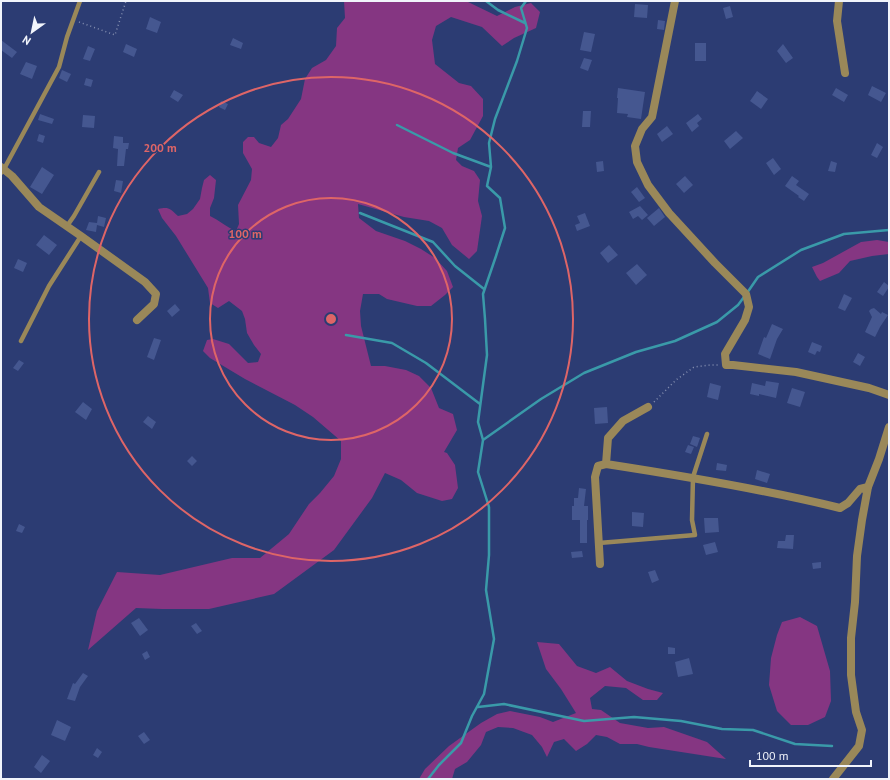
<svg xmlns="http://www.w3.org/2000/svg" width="890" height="780" viewBox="0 0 890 780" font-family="'PT Sans',sans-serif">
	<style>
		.green { fill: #853682 }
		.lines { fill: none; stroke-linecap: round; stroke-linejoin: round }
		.stream { stroke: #3a9aa9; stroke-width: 2.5 }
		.building { fill: #455790 }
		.path { stroke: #8690b1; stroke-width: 1.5; stroke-dasharray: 1 3; stroke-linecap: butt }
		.lane { stroke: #9a8859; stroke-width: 4.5 }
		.street { stroke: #9a8859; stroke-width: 8 }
		.ring { fill: none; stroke: #de6567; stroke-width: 2 }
		.centre { fill: #de6567; stroke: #2c3c73; stroke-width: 2 }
		.ring-label { font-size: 12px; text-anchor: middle; font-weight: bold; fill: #de6567; stroke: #2c3c73; stroke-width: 3; stroke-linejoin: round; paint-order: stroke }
	</style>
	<rect width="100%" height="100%" fill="#2c3c73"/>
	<path class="green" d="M344,1H466L497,16L515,7L531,3L540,12L536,28L514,38L502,46L482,27L451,17L436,26L432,40L435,64L459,83L471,86L483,99V116L470,140L458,148L456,160L462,166L474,171L480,180L478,201L482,216L477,251L469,259L452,245L442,228L429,221L404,217L358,204L359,218L376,231L405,241L421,249L435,258L447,271L453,287L445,295L431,306H417L387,299L379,294H363L360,311L361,326L371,366H385L406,370L419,376L431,388L439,408L453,414L457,430L444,452L447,453L455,465L458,488L452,499L442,501L417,493L401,480L385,473L372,498L334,550L274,594L209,609H162L136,608L88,650L97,611L117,572L160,575L232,558H260L289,534L309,504L320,493L334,476L341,459V441L313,417L295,405L245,379L210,358L203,351L207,340L213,339L229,344L248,363L258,362L261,354L254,345L247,333L245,319L242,311L229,301L218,308L210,303L208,288L176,236L162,218L158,209C169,207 169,208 178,216L187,214L193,209L200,199L202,188L204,180L210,175L216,180L214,198L210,208V216C219,220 226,227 236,231L239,224L238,205L251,180L252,169L243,153V142L248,137H254L259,143L271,147L278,138L281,125L288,119L301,99L305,79L312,68L326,60L336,46L337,28L345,18Z
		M877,240L889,242V254L872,256L850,261L839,273L820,281L817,277L812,267L823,263L861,242Z
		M800,617L817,626L830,671L831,701L825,717L808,725H791L777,711L769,685L771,658L777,635L782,622Z
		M537,642L559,644L577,666L596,673L610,667L627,681L648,689L663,693L657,700H643L626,688L605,686L590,698L592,709L601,710L620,723L648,728L664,727L707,742L726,759L649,747L637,744H620L607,737L596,735L587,744L576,751L564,739L554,742L547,757L542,747L532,735L513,728L498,727L486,732L481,745L467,762L455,769L452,779H419L425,769L449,746L481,723L497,714L510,711L540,717L553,722L576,713L561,689L546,669Z"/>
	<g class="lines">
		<path class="stream" d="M486,1L498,10L525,23
			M397,125L453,153L491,167
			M360,213L433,242L455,266L484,289
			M747,293L758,277L801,250L844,234L889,230
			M346,335L392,343L426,363L480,404
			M483,440L541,399L584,373L636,352L675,341L717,322L738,305L744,297
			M478,707L504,704L584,721L634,717L681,721L722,729L753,730L795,744L832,746
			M428,779L439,765L461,743L472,716L484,694L494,639L486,590L489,555V507L478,472L483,440L478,422L487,355L485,319L483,294L496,256L505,228L500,198L487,186L491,167L489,143L495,119L517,61L527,28L521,8L526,1"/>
	</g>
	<path class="building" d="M635,4L648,5L647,18L634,17Z
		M730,6L733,17L726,19L723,8Z
		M150,17L161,22L157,33L146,29Z
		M658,20L665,21L664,30L657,29Z
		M584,32L595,34L591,52L580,50Z
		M233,38L243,43L241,49L230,45Z
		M1,40L17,52L12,58L1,50Z
		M695,43H706V61H695Z
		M126,44L137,49L134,57L123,52Z
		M783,44L793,58L786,63L777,51Z
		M88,46L95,49L90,61L83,59Z
		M584,58L592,60L588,71L580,68Z
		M26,62L37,66L32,79L20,74Z
		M62,70L71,74L67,82L59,78Z
		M86,78L93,80L91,87L84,85Z
		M872,86L886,93L881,102L868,95Z
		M618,88L645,92L641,119L627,117L628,114L617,113L618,98H617Z
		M836,88L848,95L844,102L832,95Z
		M174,90L183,95L178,102L170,97Z
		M757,91L768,99L761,109L750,101Z
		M221,101L228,104L225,110L219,107Z
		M583,111H591L590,127H582Z
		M40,114L54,119L52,124L38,120Z
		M698,114L702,119L697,123L699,126L692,132L686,123Z
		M83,115L95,116L94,128L82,127Z
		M667,126L673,134L662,142L657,134Z
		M736,131L743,138L730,149L724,141Z
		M39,134L45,136L43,143L37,141Z
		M114,136L123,137V143H129L128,149H126L124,166H117L118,149L113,148Z
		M877,143L883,147L877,158L871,155Z
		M773,158L781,169L774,175L766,163Z
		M603,161L604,171L597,172L596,162Z
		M831,161L837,163L835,172L828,171Z
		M42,167L54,175L42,194L30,187Z
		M685,176L693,185L684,193L676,184Z
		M792,176L799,181L796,185L809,194L804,201L798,197L799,196L785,186Z
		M116,180L123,181L121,193L114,191Z
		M637,187L645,198L639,202L631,192Z
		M640,206L648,215L642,220L638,216L633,219L629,212Z
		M659,208L665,217L654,226L647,218Z
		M585,213L590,226L577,231L575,225L580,223L577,216Z
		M98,216L106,218L104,227L97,225L96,232L86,230L89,222L97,223Z
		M44,235L57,245L49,255L36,245Z
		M609,245L618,255L608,263L600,253Z
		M18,259L27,263L23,272L14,268Z
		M637,264L647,275L636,285L626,273Z
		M884,282L889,286V287L883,296L877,292Z
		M844,294L852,298L845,311L838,308Z
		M175,304L180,310L172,317L167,311Z
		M874,308L881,314L882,312L888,315L880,327L875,337L865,332L872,317L869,311L871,309Z
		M772,324L783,329L777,339L770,359L758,354L764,337L766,338Z
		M154,338L161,340L154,360L147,357Z
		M812,342L822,346L820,352L817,351L815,355L808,352Z
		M858,353L865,357L860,366L853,362Z
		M19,360L24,363L18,371L13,368Z
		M766,381L779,383L776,398L759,394V396L750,394L752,383L765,386Z
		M710,383L721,386L718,400L707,397Z
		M792,388L805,392L800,407L787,403Z
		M83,402L92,409L86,420L75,412Z
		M607,407L608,423L595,424L594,408Z
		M148,416L156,422L152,429L143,422Z
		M693,436L700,438L697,447L690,444Z
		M688,445L694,447L691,454L685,452Z
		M192,456L197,461L192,466L187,461Z
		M717,463L727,465L726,471L716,470Z
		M757,470L770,474L767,483L755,479Z
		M579,488L586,489L584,506H588V520H587V543H580V520H572V506H574V498H578Z
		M632,512L644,513L643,527L632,526Z
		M704,518H718L719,532L705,533Z
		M19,524L25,527L22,533L16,531Z
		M786,535H794L793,549L777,548L778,541H785Z
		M715,542L718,552L706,555L703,545Z
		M582,551L583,557L572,558L571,552Z
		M821,562V568L813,569L812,563Z
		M655,570L659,580L652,583L648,572Z
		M139,618L148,630L140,636L131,623Z
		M196,623L202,631L197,634L191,626Z
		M668,647L675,648V654H668Z
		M147,651L150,657L145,660L142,654Z
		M689,658L693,674L678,677L675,662Z
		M83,673L88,676L80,687L75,701L67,699L73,683L75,684Z
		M57,720L71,727L65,741L51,735Z
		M144,732L150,740L144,744L138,736Z
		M97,748L102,752L98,758L93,755Z
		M42,755L50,761L41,773L34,767Z"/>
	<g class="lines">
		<path class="path" d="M79,22L115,35L126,1
			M654,402L676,380L694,367L710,365H718"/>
		<path class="lane" d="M1,173L4,169L59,67L67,37L80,1
			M67,226L74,216L99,172
			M21,341L49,286L81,236
			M599,543L695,535L692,520L693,477L707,434"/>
		<path class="street" d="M675,1L652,117L642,129L635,146L637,162L648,185L669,213L715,263L746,294L749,307L745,320L725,354L726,365H733L796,372L869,388L889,395
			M839,1L837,21L845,73
			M1,167L12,176L39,207L81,236L145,282L156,294L154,304L137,320
			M606,464L608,438L623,421L648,407
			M600,564L595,477L598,466L606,464C684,476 763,489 840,508L848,503L860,489L868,487
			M833,779L859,746L862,730L856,712L851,675V638L855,602L857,556L862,520L868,487L879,459L889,427"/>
	</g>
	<g class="ring">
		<circle cx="331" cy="319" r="121"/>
		<circle cx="331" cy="319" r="242"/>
	</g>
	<circle cx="331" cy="319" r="6" class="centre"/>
	<g class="ring-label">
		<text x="160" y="152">200 m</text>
		<text x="245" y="238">100 m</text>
	</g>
	<rect width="890" height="780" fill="none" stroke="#f1f4fb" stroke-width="4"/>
	<g transform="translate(32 32) rotate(213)" stroke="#2c3c73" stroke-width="3" paint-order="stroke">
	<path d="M0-3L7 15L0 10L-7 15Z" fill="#f1f4fb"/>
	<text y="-6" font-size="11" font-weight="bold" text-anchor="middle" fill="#f1f4fb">N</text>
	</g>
	<path d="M750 760v6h121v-6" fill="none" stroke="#f1f4fb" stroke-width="2"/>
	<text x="756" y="760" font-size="12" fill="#f1f4fb" stroke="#2c3c73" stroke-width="3" paint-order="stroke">100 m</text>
</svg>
